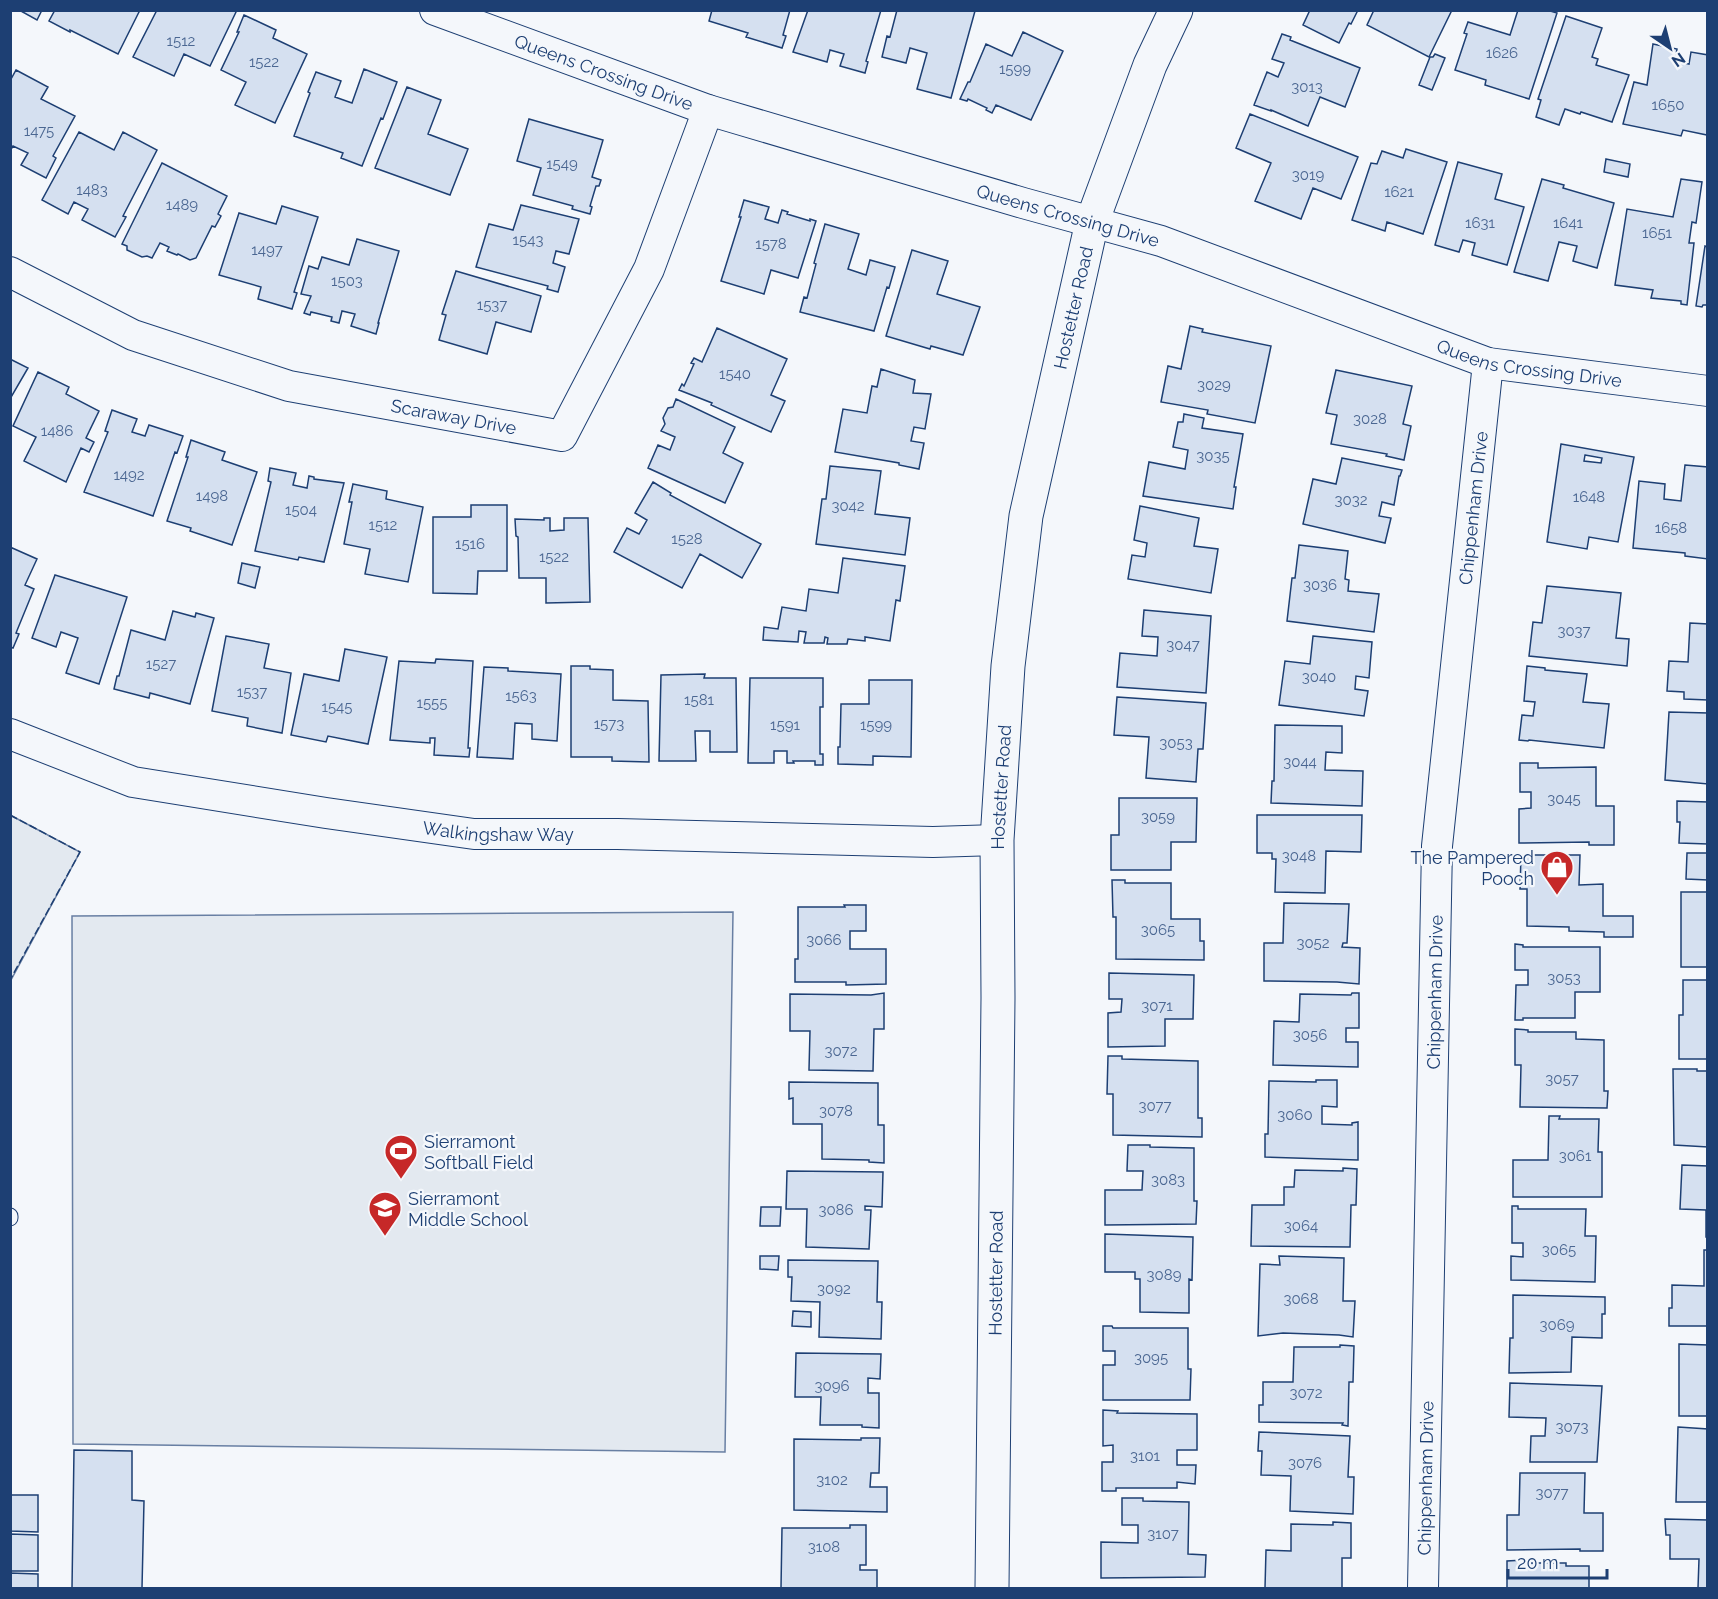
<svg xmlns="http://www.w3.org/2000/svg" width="1718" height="1599" viewBox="0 0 1718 1599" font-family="Raleway,sans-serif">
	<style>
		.green { fill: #e3e9f0; stroke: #687fa3; stroke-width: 1.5 }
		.building { fill: #d5e0f0; stroke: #1d3f73; stroke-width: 1.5; fill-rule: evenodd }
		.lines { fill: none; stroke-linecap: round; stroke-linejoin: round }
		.service-casing { stroke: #1d3f73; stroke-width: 17 }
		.minor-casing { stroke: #1d3f73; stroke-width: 32 }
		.secondary-casing { stroke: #1d3f73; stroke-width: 35 }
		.service { stroke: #f4f7fb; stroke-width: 15 }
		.minor { stroke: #f4f7fb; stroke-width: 30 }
		.secondary { stroke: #f4f7fb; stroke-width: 33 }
		.fence { stroke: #1d3f73; stroke-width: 1.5; stroke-dasharray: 8 3; stroke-linecap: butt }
		.labels { text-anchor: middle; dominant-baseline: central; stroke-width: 4.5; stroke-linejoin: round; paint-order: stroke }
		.number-label { font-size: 15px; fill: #4b6792 }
		.street-label { font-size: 18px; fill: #1d3f73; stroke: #f4f7fb }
		.poi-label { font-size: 18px; fill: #1d3f73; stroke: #f4f7fb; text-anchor: start }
	</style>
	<rect width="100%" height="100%" fill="#f4f7fb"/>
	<path class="green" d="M10,815L80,852L11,980H10Z
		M733,912L725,1452L73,1444L72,916Z"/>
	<path class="building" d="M19,10H42L37,20Z
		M55,10H142L139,12L118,54L70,30V32L49,21Z
		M157,10H233L236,12L210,66L184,54L174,76L133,57Z
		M712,10H790L783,35L786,36L782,48L746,37L748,33L709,21Z
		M808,10H881L866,61L868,62L865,73L840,66L844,54L830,50L827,62L793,52Z
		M897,10L975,11L951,98L917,89L927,53L910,48L906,63L882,57L887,36L890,37Z
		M1310,10H1358L1351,24L1349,23L1339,43L1303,25Z
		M1374,10H1452L1429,57L1367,25Z
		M1518,10H1547L1557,13L1529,99L1485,85L1486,80L1455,70L1467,34L1464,33L1468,22L1510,35Z
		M244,15L276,30L273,38L307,54L275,123L235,105L246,82L221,70L239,32H237Z
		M1566,16L1602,28L1592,57L1598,59L1596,65L1629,75L1612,122L1581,112L1580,114L1565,109L1559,125L1536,117L1541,100L1538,99Z
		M1023,32L1063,51L1031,120L996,105L992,113L986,110L987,108L968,99L967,101L960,99L968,82H970L986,44L1012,56Z
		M1282,34L1291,37L1290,40L1360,68L1345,107L1320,97L1308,126L1271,110V111L1254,105L1267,72L1278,77L1284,63L1272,59Z
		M1653,44L1677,49L1675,61L1689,64L1691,52L1708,55L1707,135L1683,130L1681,136L1623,124L1634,82L1647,85Z
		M1435,54L1445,58L1432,90L1419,85L1430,57H1433Z
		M364,69L397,82L383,119L381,118L362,166L341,158L343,153L294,136L310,93L308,92L316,72L341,81L335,97L352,103Z
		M16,70L48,87L41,99L75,116L53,156L56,158L46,178L21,165L28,153L13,146L10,151V81Z
		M407,87L441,100L428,134L468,149L450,195L375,168Z
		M1250,114L1358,157L1341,199L1313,188L1301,219L1255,201L1271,163L1236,148Z
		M529,119L603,140L592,177L601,180L599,186H596L590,206L592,207L590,214L572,209L573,206L533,195L541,168L517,161Z
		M79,132L114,150L123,132L157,150L123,216L126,217L115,237L82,220L88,209L74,202L68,214L42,200Z
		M1406,149L1447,162L1423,234L1387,222L1385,231L1352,220L1371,163L1377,164L1382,151L1403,158Z
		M1606,159L1630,164L1628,177L1604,172Z
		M1458,162L1502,174L1495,199L1524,207L1507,265L1472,255L1475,243L1463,240L1459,252L1435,245Z
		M162,163L227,196L218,214L221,216L215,227L212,226L196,258L190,260L178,254L177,255L167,251L169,247L160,243L152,258L147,256L142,257L127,250V246L122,244Z
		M1542,179L1564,185L1563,188L1614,203L1597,268L1573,261L1577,246L1559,242L1548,281L1514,272Z
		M1681,179L1702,182L1696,223L1692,222L1689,243H1694L1687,305L1681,304V301L1651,298L1653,290L1615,285L1627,209L1673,217Z
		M744,200L769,207L765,219L778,223L782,210L788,212L787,214L810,221V219L816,221L798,278L771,270L764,294L721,281L741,217H739Z
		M521,205L579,219L569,254L556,251L553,263L565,267L558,292L547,289L548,286L476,267L489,224L513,230Z
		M282,206L318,217L294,292L297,293L292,309L258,299L261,287L219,275L239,213L276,224Z
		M825,224L859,234L848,269L866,275L870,260L895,267L889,288L887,287L874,331L800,312L804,297L807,298L816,264L814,263Z
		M357,239L399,251L378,323H379L376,334L351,326L355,314L342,311L339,323L331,321L332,317L311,312L310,315L304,313L311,296L301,294L309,266L318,269L322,257L349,265Z
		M1705,246L1708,247V305H1703L1702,307L1696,306Z
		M912,250L948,261L937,294L980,307L963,355L931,346L930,349L886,336Z
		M456,271L541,296L531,332L496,322L487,354L439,340L446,315L442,314Z
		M1190,326L1203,329L1202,332L1271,346L1255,423L1207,414L1208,410L1161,402L1168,366L1181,369Z
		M717,328L787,359L771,395L785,401L771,432L711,405L712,403L679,390L682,384L684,386L694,364L691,363L694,358L702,362Z
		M10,359L28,368L10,399Z
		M881,369L915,380L913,393L931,394L925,429L914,427L911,441L924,443L919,469L899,465V463L835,452L843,409L867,413L872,386L877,387Z
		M1336,370L1412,386L1403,424L1411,426L1404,460L1386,456L1387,454L1331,444L1337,415L1326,413Z
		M38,372L69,387L66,394L99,411L86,438L94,442L89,452L81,448L66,482L24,461L36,437L13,426Z
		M676,399L735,427L723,453L743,463L725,503L648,468L658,445L670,450L675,437L661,431L665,424L663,418L668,408L673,407Z
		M112,410L137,419L132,432L145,436L149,425L183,436L177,453L175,452L153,516L84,492L108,432L105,431Z
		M1184,414L1204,418L1202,428L1243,434L1234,487H1236L1233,509L1143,496L1149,462L1185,469L1188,450L1173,447L1178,422H1183Z
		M191,440L225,452L222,460L257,472L232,545L190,531L191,528L167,521L188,457H186Z
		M1561,444L1634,457L1618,542L1589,537L1587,549L1547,542ZM1585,455L1602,458L1601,463L1584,461Z
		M1342,458L1402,470L1400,476H1399L1394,505L1382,502L1379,516L1391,518L1385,543L1303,524L1313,479L1336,484Z
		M1685,465L1708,467V559L1685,556V553L1633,548L1639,481L1665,484L1664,499L1681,501Z
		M830,466L881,471L875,514L910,518L905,555L816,544L822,499H826Z
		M270,468L296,473L293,485L307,488L309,476L314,477V479L344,483L324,562L299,557L298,560L255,551L271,482L268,481Z
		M653,482L671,493L670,495L761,544L742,578L700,554L682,588L614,552L627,528L639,534L647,520L635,513Z
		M353,484L387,491L386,499L423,507L408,582L365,574L370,549L344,544L352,502H349Z
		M471,505H507V571H478L477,594L433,593V517H471Z
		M1140,506L1199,518L1194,546L1218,549L1211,593L1128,579L1132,555L1145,557L1147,543L1134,540Z
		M544,518H550V531L564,530V518H588L590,602L546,603V578H519L518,537L516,536L515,519L544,520Z
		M1299,545L1348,551L1345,579L1349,580L1348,591L1379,594L1374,632L1287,621L1292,578H1295Z
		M10,547L37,559L25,585L34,589L16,633L19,634L13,648L10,647Z
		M843,558L905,566L900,601L896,600L890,641L865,637V641L848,639L847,644H827L828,638L825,637L824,643H804L806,632L799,631L798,642L763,640L764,627L778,629L782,607L806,611L809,589L838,593Z
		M242,563L260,567L255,588L238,583Z
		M55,575L127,597L99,684L66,673L78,638L61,632L56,647L32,638Z
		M1547,586L1621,593L1616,638L1629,639L1627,666L1529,656L1533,622L1542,623Z
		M1144,610L1211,616L1206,693L1117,687L1120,653L1157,656L1158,637L1142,636Z
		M173,611L195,617L196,613L214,618L190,704L150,693L149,698L114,689L117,676H119L131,630L165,640Z
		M1690,623L1708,624V700L1684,699V692L1667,691L1669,661L1688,662Z
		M226,636L269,644L264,668L291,673L282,733L247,726L248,718L212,711Z
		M1313,636L1372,642L1369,678L1356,676L1355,689L1368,691L1364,716L1279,705L1285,661L1310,664Z
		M345,649L387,657L368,744L328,736L326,742L291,735L304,674L339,681Z
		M436,659L473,661L468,748H470L469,757L434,755L435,738H430V743L390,740L399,661L435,663Z
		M571,666H590V669L613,670V700L648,701L649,762L612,761V757H571Z
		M1527,666L1545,668V670L1587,674L1583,702L1609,704L1604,748L1529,740L1528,741L1519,740L1522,715L1533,716L1535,702L1524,701Z
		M484,667L508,668V671L561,674L557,741L532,739V724L515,723L513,759L477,757Z
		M705,674L704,678H736L737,752H710V731H695L696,761H659L661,675Z
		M750,678H823V707H820V754H823V765H815V761H793L794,763H787V751H774V763H748Z
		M869,680H912L911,757L873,756V765L838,764V747H840L841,704H869Z
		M1117,697L1206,703L1203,749H1198L1196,782L1146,778L1149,737L1114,735Z
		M1669,712L1708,713V784L1665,780Z
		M1275,725L1342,726V753L1326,752L1325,770L1363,771L1362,806L1271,803L1272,781H1274Z
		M1520,763H1538V768L1596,767V806H1614V845H1589V842L1519,843V809L1531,808V792H1520Z
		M1119,798H1197L1196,842H1171V870H1111V835H1119Z
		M1677,801L1708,802V844L1679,843L1680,822H1677Z
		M1257,815H1362L1361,852L1326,851L1325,893L1275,892L1276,859H1272V853H1257Z
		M1687,853H1708V880L1686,879Z
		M1521,855H1580L1579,885L1603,884V916H1633V937H1604V932L1569,931V927L1527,926V889H1520Z
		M1112,880H1125V883H1171V919H1200V941H1204V960L1116,959V917H1113Z
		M1681,892H1708V967H1681Z
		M1284,903L1349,904L1347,943H1343L1342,947L1360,948L1359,984L1337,982L1264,981V943H1283Z
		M844,905H866V931H850V949H886V984L846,985V982H795V959H798V907H845Z
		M1515,944L1523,945V947H1600V992H1575V1018H1523V1020H1515L1516,985H1528V970H1515Z
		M1109,973L1194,975L1193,1019H1165V1046L1108,1047V1013L1121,1012L1122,999H1109Z
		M1683,980H1708V1059H1679V1015H1683Z
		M884,993V1029H874L873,1071L809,1070L810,1031H790V994L871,995Z
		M1352,993H1359V1028H1346V1042H1358V1067L1273,1065L1274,1021L1299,1022L1300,994L1351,995Z
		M1515,1029L1528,1030V1032H1576V1039L1604,1040V1091H1608L1607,1108L1520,1107L1521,1065H1515Z
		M1108,1056H1122V1059L1198,1061V1118H1202V1137L1113,1135V1094H1107Z
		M1673,1069H1697V1071H1708V1147L1674,1145Z
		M1316,1080H1337V1107L1322,1106V1124L1352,1125V1123L1358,1122V1160L1265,1157V1134H1268L1269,1081L1316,1082Z
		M789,1082L878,1083V1125H884V1163L869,1162V1160L822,1159V1124H793V1098L789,1099Z
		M1549,1116H1560L1559,1119H1599L1598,1152H1602V1197H1513V1160H1548Z
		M1128,1145H1150V1147L1194,1148V1201H1197L1196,1224L1105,1225V1190H1142L1143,1171H1127Z
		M1682,1165L1708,1166V1237H1706V1210L1680,1209Z
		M1343,1168L1357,1169L1356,1205H1351L1350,1247L1251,1246L1252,1205H1284V1187H1294L1295,1170L1343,1171Z
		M787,1171L883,1172L882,1207L865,1206V1210H871L869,1249L806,1247L807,1209H786Z
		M1512,1206H1518V1209H1586L1585,1236H1596L1595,1282L1511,1280V1256L1523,1257V1243H1512Z
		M761,1207H781L780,1226H760Z
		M1105,1234L1193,1237L1192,1280L1189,1279V1313L1140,1312V1279H1135V1272H1105Z
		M1704,1250H1708V1326H1669V1308H1672V1285L1704,1286Z
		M760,1256H779L778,1270L760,1269Z
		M1279,1256L1344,1258L1343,1301H1355L1353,1337L1339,1335L1283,1333L1258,1336L1260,1264L1280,1265Z
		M788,1260L878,1261L877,1302H882L881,1339L819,1337L820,1302L791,1301L792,1277H788Z
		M1513,1295L1605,1297V1314H1602V1338L1572,1337L1571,1372L1509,1373L1510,1338H1513Z
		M793,1311L811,1312V1327L792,1326Z
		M1103,1326H1112L1113,1328H1188V1369H1191L1190,1400H1103V1365H1115V1351H1103Z
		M1679,1344L1708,1345V1416H1679Z
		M1340,1345L1354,1346L1353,1382H1349L1348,1426L1342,1425L1343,1423L1259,1422V1405H1263V1382H1293L1294,1347H1340Z
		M796,1353L881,1354L880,1379L868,1378V1393H879V1428L862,1427V1425H820L821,1397H795Z
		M1510,1383L1602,1386L1597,1462H1530L1531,1436H1545L1546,1418L1509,1417Z
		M1103,1410L1118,1411L1117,1413L1197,1414V1450H1177V1465H1196L1195,1484L1177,1482V1488H1116V1491H1102V1462H1113V1445L1103,1446Z
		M1678,1427L1708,1429V1502H1676Z
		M1259,1432L1350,1436L1348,1477H1354L1353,1514L1290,1511L1291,1476L1261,1475L1262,1451H1258Z
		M861,1438H880L879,1473H871L870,1487H887V1512L794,1510V1439L861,1440Z
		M74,1450L132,1451V1500L144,1501L142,1588H72Z
		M1520,1473H1585L1584,1513H1603V1551H1580V1549L1507,1550V1515H1519Z
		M10,1495H38V1532L10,1531Z
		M1122,1498H1143V1501L1189,1502L1188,1554L1206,1555L1205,1577L1101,1578V1542L1138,1543V1525H1122Z
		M1665,1519L1708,1520V1588H1698L1699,1559H1670V1535H1666Z
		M1333,1522L1351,1523V1558H1342V1588H1265L1266,1550L1291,1551V1524L1333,1525Z
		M850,1525H866V1565H860V1570H877V1588H781L782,1528H850Z
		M10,1534L38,1535V1571H10Z
		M1524,1560V1563H1566V1566H1589V1588H1507V1561Z
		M10,1573L38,1574V1588H10Z"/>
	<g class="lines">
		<g class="service-casing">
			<path id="service" d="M10,1216V1218"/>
		</g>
		<g class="minor-casing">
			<g id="minor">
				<path id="s1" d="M435,10L708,110L1023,203L1161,241L1488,363L1708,391"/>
				<path id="s2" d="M10,272L133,335L289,386L562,436L649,269L708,110"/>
				<path id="s3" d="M10,734L133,782L326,813L474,834H618L933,842L997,840"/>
				<path id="s4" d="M1423,1588L1437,846L1488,363"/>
			</g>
		</g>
		<g class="secondary-casing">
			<g id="secondary">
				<path id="s5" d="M992,1588L998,998L997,840L1008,666L1026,516L1092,222L1150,65L1176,10"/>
			</g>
		</g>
		<use href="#service" class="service"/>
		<use href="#minor" class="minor"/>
		<use href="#secondary" class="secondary"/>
		<path class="fence" d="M10,815L80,852L10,980"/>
	</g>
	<defs>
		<g id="shop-pin" transform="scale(1.725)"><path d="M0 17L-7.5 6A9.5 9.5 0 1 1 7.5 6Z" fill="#c62828" stroke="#f4f7fb"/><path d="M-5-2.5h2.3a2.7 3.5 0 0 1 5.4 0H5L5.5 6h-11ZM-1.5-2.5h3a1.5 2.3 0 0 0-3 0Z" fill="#fff"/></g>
		<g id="stadium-pin" transform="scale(1.725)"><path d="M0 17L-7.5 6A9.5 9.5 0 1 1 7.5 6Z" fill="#c62828" stroke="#f4f7fb"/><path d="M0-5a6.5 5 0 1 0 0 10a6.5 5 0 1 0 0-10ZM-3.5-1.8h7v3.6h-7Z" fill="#fff"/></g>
		<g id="school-pin" transform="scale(1.725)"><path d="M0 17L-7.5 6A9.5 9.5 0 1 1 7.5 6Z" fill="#c62828" stroke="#f4f7fb"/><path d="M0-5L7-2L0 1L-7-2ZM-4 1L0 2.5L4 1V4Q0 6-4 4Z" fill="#fff"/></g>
	</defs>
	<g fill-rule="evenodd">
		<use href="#shop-pin" x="1557" y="867"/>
		<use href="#stadium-pin" x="401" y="1151"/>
		<use href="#school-pin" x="385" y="1208"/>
	</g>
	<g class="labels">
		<g class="number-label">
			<text x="181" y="41">1512</text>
			<text x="1502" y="53">1626</text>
			<text x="264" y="62">1522</text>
			<text x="1015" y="69">1599</text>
			<text x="1307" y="87">3013</text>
			<text x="1668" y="105">1650</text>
			<text x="39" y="131">1475</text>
			<text x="562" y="164">1549</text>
			<text x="1308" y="175">3019</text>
			<text x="92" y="190">1483</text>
			<text x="1399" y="192">1621</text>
			<text x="182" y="205">1489</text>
			<text x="1480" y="223">1631</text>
			<text x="1568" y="223">1641</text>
			<text x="1657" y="233">1651</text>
			<text x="528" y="240">1543</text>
			<text x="771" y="244">1578</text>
			<text x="267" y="250">1497</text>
			<text x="347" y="281">1503</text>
			<text x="492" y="305">1537</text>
			<text x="735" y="374">1540</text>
			<text x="1214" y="385">3029</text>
			<text x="1370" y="419">3028</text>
			<text x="57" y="431">1486</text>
			<text x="1213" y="456">3035</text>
			<text x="129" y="475">1492</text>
			<text x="212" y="496">1498</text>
			<text x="1589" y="497">1648</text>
			<text x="1351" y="500">3032</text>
			<text x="848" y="506">3042</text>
			<text x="301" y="510">1504</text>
			<text x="383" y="525">1512</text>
			<text x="1671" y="528">1658</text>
			<text x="687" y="539">1528</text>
			<text x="470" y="544">1516</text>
			<text x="554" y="557">1522</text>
			<text x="1320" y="585">3036</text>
			<text x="1574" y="631">3037</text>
			<text x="1183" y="645">3047</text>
			<text x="161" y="664">1527</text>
			<text x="1319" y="677">3040</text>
			<text x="252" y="692">1537</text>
			<text x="521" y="696">1563</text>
			<text x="699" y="700">1581</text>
			<text x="432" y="703">1555</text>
			<text x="337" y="707">1545</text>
			<text x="609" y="724">1573</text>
			<text x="785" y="725">1591</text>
			<text x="876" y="725">1599</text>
			<text x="1176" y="743">3053</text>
			<text x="1300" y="762">3044</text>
			<text x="1564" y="799">3045</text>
			<text x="1158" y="817">3059</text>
			<text x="1299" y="856">3048</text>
			<text x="1158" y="930">3065</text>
			<text x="824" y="940">3066</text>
			<text x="1313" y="943">3052</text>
			<text x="1564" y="978">3053</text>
			<text x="1157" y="1006">3071</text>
			<text x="1310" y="1035">3056</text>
			<text x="841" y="1051">3072</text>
			<text x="1562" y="1079">3057</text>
			<text x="1155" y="1106">3077</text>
			<text x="836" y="1111">3078</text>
			<text x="1295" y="1115">3060</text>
			<text x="1575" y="1156">3061</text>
			<text x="1168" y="1180">3083</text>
			<text x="836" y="1210">3086</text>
			<text x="1301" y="1226">3064</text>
			<text x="1559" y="1250">3065</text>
			<text x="1164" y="1275">3089</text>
			<text x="834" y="1289">3092</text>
			<text x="1301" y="1299">3068</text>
			<text x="1557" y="1325">3069</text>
			<text x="1151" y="1358">3095</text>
			<text x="832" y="1386">3096</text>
			<text x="1306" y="1393">3072</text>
			<text x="1572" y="1427">3073</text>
			<text x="1145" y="1456">3101</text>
			<text x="1305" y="1463">3076</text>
			<text x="832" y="1480">3102</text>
			<text x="1552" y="1493">3077</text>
			<text x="1163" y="1534">3107</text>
			<text x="824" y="1547">3108</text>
		</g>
		<g class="street-label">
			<text stroke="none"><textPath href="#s1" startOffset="180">Queens Crossing Drive</textPath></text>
			<text stroke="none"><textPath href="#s1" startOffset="666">Queens Crossing Drive</textPath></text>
			<text stroke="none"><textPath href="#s5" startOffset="1287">Hostetter Road</textPath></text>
			<text stroke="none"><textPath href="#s1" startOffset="1152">Queens Crossing Drive</textPath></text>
			<text stroke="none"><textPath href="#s2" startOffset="470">Scaraway Drive</textPath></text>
			<text stroke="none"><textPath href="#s4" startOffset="1082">Chippenham Drive</textPath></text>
			<text stroke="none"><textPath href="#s5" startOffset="801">Hostetter Road</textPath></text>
			<text stroke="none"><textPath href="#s3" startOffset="501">Walkingshaw Way</textPath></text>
			<text stroke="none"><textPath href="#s4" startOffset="596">Chippenham Drive</textPath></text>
			<text stroke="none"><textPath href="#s5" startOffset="315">Hostetter Road</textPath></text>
			<text stroke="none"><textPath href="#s4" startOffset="110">Chippenham Drive</textPath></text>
		</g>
		<g class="poi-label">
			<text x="1534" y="857" text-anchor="end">The Pampered<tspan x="1534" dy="21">Pooch</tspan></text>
			<text x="424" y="1141">Sierramont<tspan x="424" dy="21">Softball Field</tspan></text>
			<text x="408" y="1198">Sierramont<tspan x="408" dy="21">Middle School</tspan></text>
		</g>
	</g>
	<rect width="1718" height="1599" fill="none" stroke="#1d3f73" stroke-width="24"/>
	<g transform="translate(1670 48) rotate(145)" stroke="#f4f7fb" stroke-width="4.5" paint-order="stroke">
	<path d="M0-4.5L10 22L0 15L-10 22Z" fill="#1d3f73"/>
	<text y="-9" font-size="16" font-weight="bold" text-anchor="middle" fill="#1d3f73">N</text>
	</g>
	<path d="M1508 1569v9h99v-9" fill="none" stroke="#1d3f73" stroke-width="3"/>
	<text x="1517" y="1569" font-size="18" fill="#1d3f73" stroke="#f4f7fb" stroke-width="4.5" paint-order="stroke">20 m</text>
</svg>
